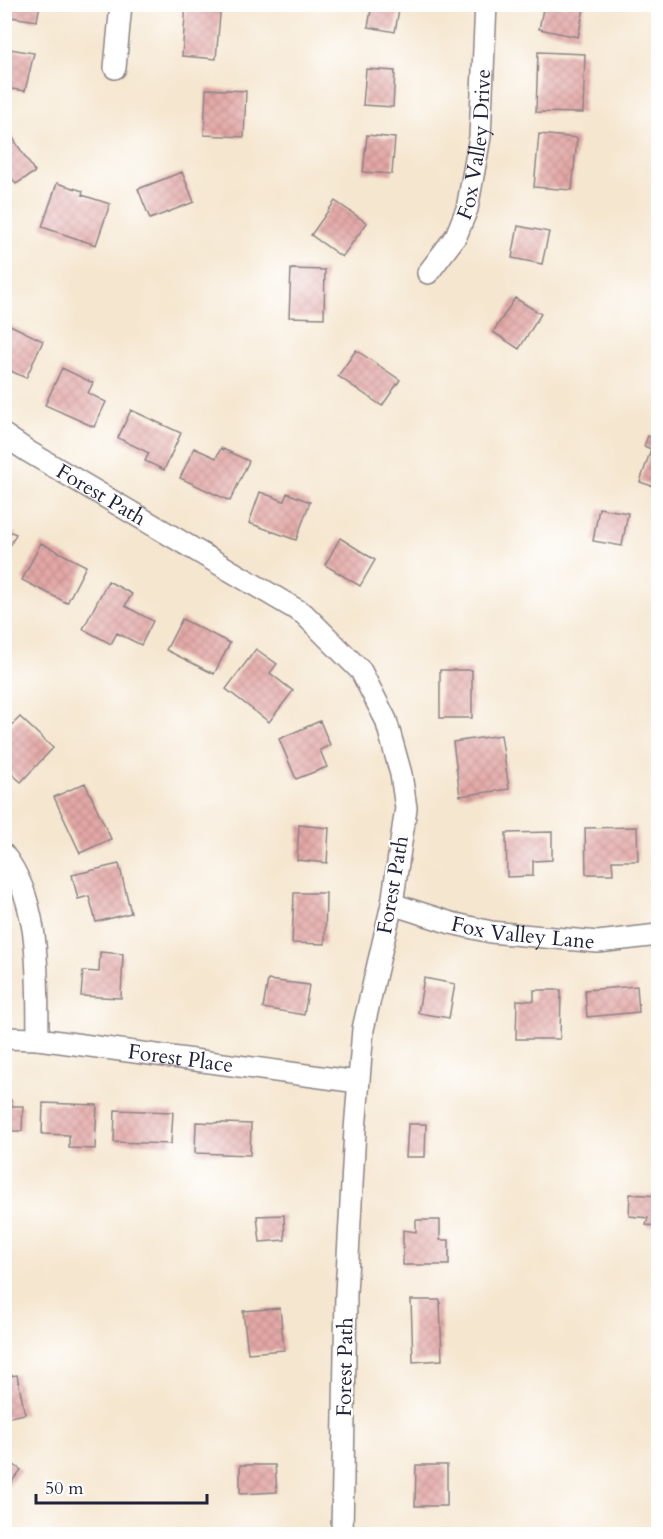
<svg xmlns="http://www.w3.org/2000/svg" width="663" height="1539" viewBox="0 0 663 1539" font-family="Cardo,serif">
	<style>
		.building { fill: url(#building-cross-hatch) }
		.lines { fill: none; stroke-linecap: round; stroke-linejoin: round }
		.minor-casing { stroke: #8c8485; stroke-width: 24 }
		.minor { stroke: #fff; stroke-width: 21 }
		.labels { text-anchor: middle; dominant-baseline: central; stroke-width: 4.5; stroke-linejoin: round; paint-order: stroke }
		.street-label { font-size: 21px; fill: #22223b; stroke: #fff }
	</style>
	<defs>
		<pattern id="building-cross-hatch" width="8" height="8" patternUnits="userSpaceOnUse" patternTransform="scale(1.5)"><rect width="8" height="8" fill="#e3a8a6"/><path d="M0 0l8 8M0 8l8-8" fill="none" stroke="#c29090"/></pattern>
	</defs>
	<rect width="100%" height="100%" fill="#fff"/>
	<filter id="ink" filterUnits="userSpaceOnUse"><feTurbulence type="fractalNoise" baseFrequency=".0167" numOctaves="2"/><feDisplacementMap in="SourceGraphic" scale="12" xChannelSelector="R" yChannelSelector="G"/><feConvolveMatrix kernelMatrix="1 2 1 2 8 2 1 2 1" color-interpolation-filters="sRGB"/></filter>
	<filter id="wash" filterUnits="userSpaceOnUse"><feTurbulence type="fractalNoise" baseFrequency=".008" numOctaves="4" result="noise"/><feDisplacementMap in="SourceGraphic" scale="24" xChannelSelector="R" yChannelSelector="G"/><feGaussianBlur stdDeviation="1.35" result="paint"/><feColorMatrix in="noise" values="0 0 0 0 0 0 0 0 0 0 0 0 0 0 0 0 0 1.4 0 .05"/><feComposite in="paint" operator="in"/></filter>
	<g filter="url(#wash)">
		<rect width="100%" height="100%" fill="#f5e6cf"/>
		<g id="blocks">
			<path class="building" d="M4,4H40L37,21L4,16Z
				M186,4H221L216,59L182,56Z
				M372,4H400L395,32L368,27Z
				M544,4H585L578,37L539,29Z
				M4,48L34,53L25,91L4,88Z
				M538,52L585,54L583,113L536,112Z
				M366,69L395,71L393,107L363,105Z
				M206,89L246,91L244,137L204,135Z
				M9,132L35,172L16,184L4,167V135Z
				M539,134L577,138L572,190L534,187Z
				M367,135L395,138L392,174L363,172Z
				M182,172L194,202L150,219L138,189Z
				M57,183L83,191L82,195L110,204L96,245L42,227Z
				M335,201L367,223L342,257L311,235Z
				M518,226L549,232L542,264L512,258Z
				M291,269L325,270L324,318L289,317Z
				M515,298L541,314L519,349L493,332Z
				M4,322L43,341L26,378L4,368Z
				M356,350L400,380L382,406L338,376Z
				M62,368L93,383L88,393L106,402L94,427L45,405Z
				M131,410L181,433L164,470L145,461L149,453L118,438Z
				M648,436L658,439V488L640,482L651,449L644,446Z
				M194,448L216,458L221,448L249,461L230,501L180,478Z
				M260,492L284,501L287,493L310,502L296,540L249,523Z
				M599,508L628,513L622,546L593,541Z
				M4,529L16,534L4,558Z
				M340,538L375,560L360,586L325,565Z
				M41,543L86,566L67,603L22,580Z
				M108,581L132,594L125,606L153,621L141,645L117,633L111,644L83,629Z
				M182,619L230,643L214,674L166,650Z
				M256,649L277,664L270,673L293,691L269,722L226,689Z
				M440,670H472V718H440Z
				M20,717L53,748L21,782L4,767V733Z
				M320,721L330,745L320,750L327,767L296,779L279,739Z
				M501,735L509,789L460,796L453,742Z
				M85,783L111,839L80,853L54,797Z
				M299,825L329,828L327,863L297,860Z
				M637,827L638,861H612L613,874H586L585,828Z
				M552,832V860L533,861V876L507,877L506,833Z
				M119,864L131,913L96,922L89,896L78,899L72,875Z
				M294,893H326L325,944L292,943Z
				M100,952L123,954L121,998L81,996L83,971L99,972Z
				M424,978L455,984L449,1018L418,1013Z
				M268,980L309,985L304,1015L263,1008Z
				M637,986L639,1012L587,1017L585,990Z
				M534,990H561L560,1039H516L517,1000L534,1001Z
				M4,1100H11V1106H23L22,1131H4Z
				M43,1103L97,1105L95,1149L69,1148V1135L42,1134Z
				M115,1110L173,1112L171,1144L114,1142Z
				M196,1122L251,1124L250,1155L195,1153Z
				M408,1124H426L425,1157H406Z
				M630,1194L658,1196V1226L646,1225L648,1218L629,1216Z
				M284,1215L285,1240L260,1242L257,1216Z
				M416,1220H440V1240H449V1265H403V1230L416,1232Z
				M411,1300H440L442,1360L413,1362Z
				M280,1308L284,1350L248,1353L243,1311Z
				M17,1375L25,1414L4,1418V1377Z
				M4,1458L21,1470L4,1491Z
				M240,1465H275L277,1492L240,1494Z
				M416,1465H447V1506H415Z"/>
		</g>
	</g>
	<g filter="url(#ink)">
		<use href="#blocks" fill-opacity="0" stroke="#8c8485" stroke-width="1.5"/>
		<g class="lines">
			<g class="minor-casing">
				<g id="minor">
					<path d="M115,68L121,4"/>
					<path id="s1" d="M428,273L456,236L467,209L480,137L486,4"/>
					<path id="s2" d="M4,435L29,452L304,614L361,671L386,720L401,774L406,808L392,904L363,1029L355,1130L346,1293L342,1534"/>
					<path d="M4,855C42,904 37,979 38,1039"/>
					<path id="s3" d="M392,904L451,923L491,932L598,942L658,935"/>
					<path id="s4" d="M4,1038L38,1039L358,1082"/>
				</g>
			</g>
			<use href="#minor" class="minor"/>
		</g>
	</g>
	<g class="labels">
		<g class="street-label">
			<text stroke="none"><textPath href="#s1" startOffset="141">Fox Valley Drive</textPath></text>
			<text stroke="none"><textPath href="#s2" startOffset="114">Forest Path</textPath></text>
			<text transform="translate(393 885) rotate(-80)">Forest Path</text>
			<text stroke="none"><textPath href="#s3" startOffset="135">Fox Valley Lane</textPath></text>
			<text stroke="none"><textPath href="#s4" startOffset="178">Forest Place</textPath></text>
			<text transform="translate(345 1367) rotate(-89)">Forest Path</text>
		</g>
	</g>
	<rect width="663" height="1539" fill="none" stroke="#fff" stroke-width="24"/>
	<path d="M36 1494v9h171v-9" fill="none" stroke="#22223b" stroke-width="3"/>
	<text x="45" y="1494" font-size="18" fill="#22223b" stroke="#ffffff" stroke-width="4.5" paint-order="stroke">50 m</text>
</svg>
